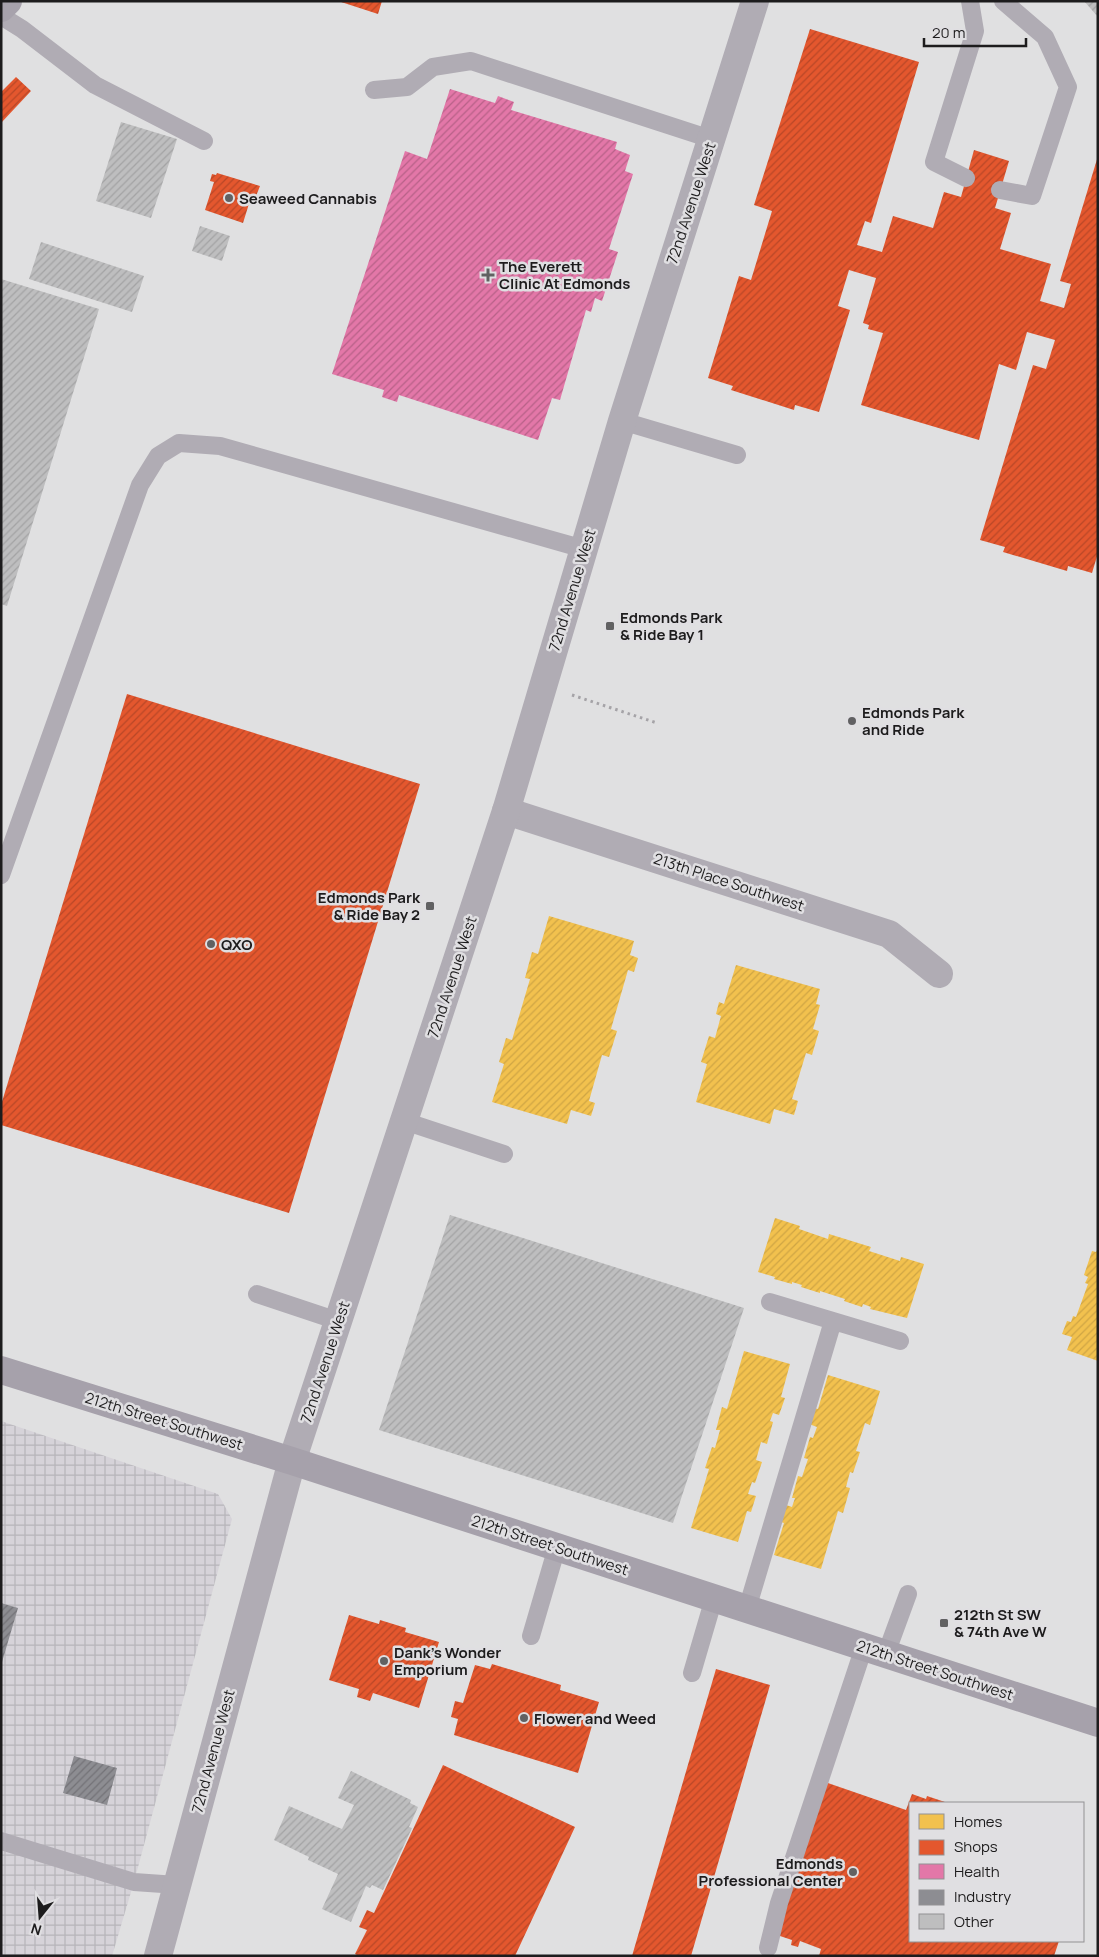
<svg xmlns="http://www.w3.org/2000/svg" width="1099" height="1957" viewBox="0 0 1099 1957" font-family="Manrope,sans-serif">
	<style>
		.industrial { fill: url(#industrial-grid) }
		.homes { fill: url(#homes-hatch) }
		.shops { fill: url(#shops-hatch) }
		.health { fill: url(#health-hatch) }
		.industry { fill: url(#industry-hatch) }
		.building { fill: url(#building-hatch) }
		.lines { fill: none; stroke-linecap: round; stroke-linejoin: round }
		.path { stroke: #a5a3a7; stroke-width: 3; stroke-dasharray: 2.5 4; stroke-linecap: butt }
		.service { stroke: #b0acb4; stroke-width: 18 }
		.minor { stroke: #b0acb4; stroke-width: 28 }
		.tertiary { stroke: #b0acb4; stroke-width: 28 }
		.secondary { stroke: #a6a1ab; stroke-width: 28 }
		.trunk { stroke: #a7a2ac; stroke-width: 28 }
		.poi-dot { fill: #616162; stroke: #e0dfe2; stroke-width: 2 }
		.labels { text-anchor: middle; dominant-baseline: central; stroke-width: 5; stroke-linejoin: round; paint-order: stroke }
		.poi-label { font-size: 15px; font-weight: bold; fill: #1d1c1d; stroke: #e0dfe2; text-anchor: start }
		.street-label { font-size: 15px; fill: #1d1c1d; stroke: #e0dfe2 }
	</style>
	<defs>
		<pattern id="industrial-grid" width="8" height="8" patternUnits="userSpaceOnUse" patternTransform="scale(1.25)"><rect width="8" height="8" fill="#d6d3d9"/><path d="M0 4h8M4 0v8" fill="none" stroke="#b7b5ba"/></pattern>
		<pattern id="homes-hatch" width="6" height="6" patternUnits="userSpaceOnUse" patternTransform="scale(1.25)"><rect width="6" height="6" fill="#f2c14e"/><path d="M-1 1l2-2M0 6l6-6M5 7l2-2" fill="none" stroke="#cfa544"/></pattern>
		<pattern id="shops-hatch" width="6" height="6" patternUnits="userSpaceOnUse" patternTransform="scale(1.25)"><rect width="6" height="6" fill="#e4572e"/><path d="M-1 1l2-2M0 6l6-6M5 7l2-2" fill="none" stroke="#b84727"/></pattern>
		<pattern id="health-hatch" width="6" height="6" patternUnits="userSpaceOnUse" patternTransform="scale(1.25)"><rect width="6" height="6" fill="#e377a8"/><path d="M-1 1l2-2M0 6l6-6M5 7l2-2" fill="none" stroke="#b76188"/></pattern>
		<pattern id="industry-hatch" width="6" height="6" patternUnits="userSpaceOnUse" patternTransform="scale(1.25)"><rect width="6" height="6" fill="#8d8d92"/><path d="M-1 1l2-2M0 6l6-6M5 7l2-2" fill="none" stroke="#737277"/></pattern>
		<pattern id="building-hatch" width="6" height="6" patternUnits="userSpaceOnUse" patternTransform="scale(1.25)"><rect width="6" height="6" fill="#bebebf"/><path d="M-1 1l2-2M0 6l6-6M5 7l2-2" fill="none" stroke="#a3a3a4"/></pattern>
	</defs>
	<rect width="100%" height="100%" fill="#e0e0e1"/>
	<path class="industrial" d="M1,1421L218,1494L232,1519L134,1882L112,1956H1Z"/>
	<path class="homes" d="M549,916L634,941L630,955L638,958L634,972L628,970L611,1029L617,1031L609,1057L602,1055L589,1101L595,1103L591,1116L571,1110L567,1124L492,1102L504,1064L499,1062L506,1038L512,1040L530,979L525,978L532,952L538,954Z
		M736,965L820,989L816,1004L820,1005L813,1029L819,1031L812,1055L806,1053L792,1099L798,1101L794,1115L774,1109L770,1124L696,1102L707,1064L701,1062L709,1036L715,1038L721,1016L716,1014L719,1002L724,1004Z
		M775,1218L800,1226L799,1229L828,1239L829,1234L871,1247L869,1251L900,1261L901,1257L924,1264L907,1318L870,1309L871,1307L863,1304L862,1307L844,1301L845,1299L820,1291V1293L801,1287L802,1285L792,1282V1284L774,1279L775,1277L758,1272Z
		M1098,1249V1361L1067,1350L1072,1337L1062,1334L1067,1321L1071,1322L1073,1316L1076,1317L1088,1284L1085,1283L1088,1277L1084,1275L1092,1251L1096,1252Z
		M744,1351L790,1364L781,1397L785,1398L779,1415L773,1413L770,1421L773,1422L767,1444L761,1442L756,1460L762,1462L755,1483L752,1482L748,1494L756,1496L751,1512L747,1511L738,1542L691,1528L709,1469L705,1468L712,1447L715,1448L720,1430H716L722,1407L727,1409Z
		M828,1375L880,1391L870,1425L865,1423L856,1451L860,1452L853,1473L850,1472L846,1487L850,1488L843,1513L838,1511L821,1569L774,1555L784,1523L781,1522L786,1505L792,1507L795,1498H792L798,1476L802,1477L808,1459L804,1458L810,1437L813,1438L817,1427L809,1424L814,1408L818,1409Z"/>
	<path class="shops" d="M338,1H382L378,14Z
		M810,29L919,62L871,223L865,221L857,245L882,252L893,216L933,228L944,192L961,197L974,150L1009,161L995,208L1011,213L1000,249L1051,264L1040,301L1064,308L1071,284L1060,281L1098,156V553L1092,573L1068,566L1067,571L1003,552L1005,547L980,540L1033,365L1046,369L1055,340L1027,332L1016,370L999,364L979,440L861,405L883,333L868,329L869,325L863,323L876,278L849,270L838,306L850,310L819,412L795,405L794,410L731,390L733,386L708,378L739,276L751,280L772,211L754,205Z
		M16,77L31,91L1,123V92Z
		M217,173L260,186L256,196L252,194L243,223L205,210L214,182L210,181L212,174L216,175Z
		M127,694L420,784L289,1213L1,1125V1105Z
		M349,1615L379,1624L380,1620L406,1628L405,1632L439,1642L419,1708L373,1693L370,1701L357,1697L359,1689L329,1680Z
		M492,1664L561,1685L560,1690L599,1702L578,1773L454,1735L458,1719L451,1717L455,1701L463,1703L475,1665L490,1669Z
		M716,1669L770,1685L691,1956H632Z
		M443,1765L575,1827L515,1956H359L355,1954L367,1930L359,1927L367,1910L374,1913Z
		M825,1782L906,1810L912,1794L926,1799L927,1796L948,1803H910V1941H1059L1054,1956H819L821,1949L800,1941L798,1947L791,1945L792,1940L777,1935Z"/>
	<path class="health" d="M450,89L495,103L498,96L514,102L511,110L617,142L615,149L630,155L625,171L633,174L609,249L618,252L602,301L595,298L591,312L586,310L560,400L552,398L538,440L399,395L397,402L382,397L384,390L332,374L405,151L427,159Z"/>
	<path class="industry" d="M1,1603L18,1608L2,1662H1Z
		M74,1756L117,1768L107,1805L63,1793Z"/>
	<path class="building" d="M1084,1H1098V17Z
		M121,122L177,139L151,218L96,201Z
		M200,226L230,236L222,261L192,251Z
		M41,242L144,276L132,312L29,279Z
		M1,279L99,309L7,606L1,604Z
		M450,1215L744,1308L673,1523L379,1430Z
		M351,1771L411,1800L410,1803L418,1807L409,1827L412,1828L383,1890L372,1885L370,1888L366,1886L351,1922L322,1909L338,1874L308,1860L309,1857L274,1840L289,1806L342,1829L354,1805L338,1798Z"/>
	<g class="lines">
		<path class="path" d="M572,695L657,723"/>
		<path class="service" d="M1,16L22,29L95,85L204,141
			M374,90L407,87L433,67L471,61L711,139
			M966,178L934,162L975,31L970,1
			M1000,190L1032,196L1068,87L1045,37L1003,1
			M622,421L737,455
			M1,875L140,485L158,456L179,443L220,446L584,549
			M404,1121L504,1154
			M257,1294L338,1321
			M770,1302L900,1341
			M747,1609L833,1321
			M531,1636L557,1547
			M886,1654L908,1594
			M692,1673L714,1598
			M1,1841L134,1882L177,1885
			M768,1948L779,1903L864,1647"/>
		<path class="minor" d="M506,811L889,934L939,974"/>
		<path class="tertiary" d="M158,1956L292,1461L506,811L622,421L755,1"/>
		<path class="secondary" d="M1,1370L292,1461L1098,1723"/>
		<path class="trunk" d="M1,8L8,1"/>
	</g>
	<g class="poi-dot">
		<circle cx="229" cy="198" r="5"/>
		<path d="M485.5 267.5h5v5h5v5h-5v5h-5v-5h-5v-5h5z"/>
		<rect x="605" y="621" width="10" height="10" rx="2.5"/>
		<circle cx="852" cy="721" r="5"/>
		<rect x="425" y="901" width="10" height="10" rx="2.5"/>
		<circle cx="211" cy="944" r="5"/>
		<rect x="939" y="1618" width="10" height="10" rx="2.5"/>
		<circle cx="384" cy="1661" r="5"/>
		<circle cx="524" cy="1718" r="5"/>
		<circle cx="853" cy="1872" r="5"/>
	</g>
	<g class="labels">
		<g class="poi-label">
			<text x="239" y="198">Seaweed Cannabis</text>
			<text x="499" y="266">The Everett<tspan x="499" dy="17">Clinic At Edmonds</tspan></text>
			<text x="620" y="617">Edmonds Park<tspan x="620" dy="17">&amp; Ride Bay 1</tspan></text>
			<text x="862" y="712">Edmonds Park<tspan x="862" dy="17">and Ride</tspan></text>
			<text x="420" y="897" text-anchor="end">Edmonds Park<tspan x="420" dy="17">&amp; Ride Bay 2</tspan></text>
			<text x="221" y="944">QXO</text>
			<text x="954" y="1614">212th St SW<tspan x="954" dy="17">&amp; 74th Ave W</tspan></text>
			<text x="394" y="1652">Dank's Wonder<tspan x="394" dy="17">Emporium</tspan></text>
			<text x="534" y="1718">Flower and Weed</text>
			<text x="843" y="1863" text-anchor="end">Edmonds<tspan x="843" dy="17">Professional Center</tspan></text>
		</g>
		<g class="street-label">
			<text transform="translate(691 203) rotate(-72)">72nd Avenue West</text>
			<text transform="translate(572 590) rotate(-73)">72nd Avenue West</text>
			<text transform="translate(729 882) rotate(18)">213th Place Southwest</text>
			<text transform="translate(452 977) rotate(-72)">72nd Avenue West</text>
			<text transform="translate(325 1362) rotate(-72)">72nd Avenue West</text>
			<text transform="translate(164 1421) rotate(17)">212th Street Southwest</text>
			<text transform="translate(550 1545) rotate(18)">212th Street Southwest</text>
			<text transform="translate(935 1670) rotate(18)">212th Street Southwest</text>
			<text transform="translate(213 1751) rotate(-75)">72nd Avenue West</text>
		</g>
	</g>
	<rect width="1099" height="1957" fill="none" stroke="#1d1c1d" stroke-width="5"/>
	<rect x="909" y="1802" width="175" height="140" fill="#e0dfe2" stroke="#929193"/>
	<rect x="919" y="1814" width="25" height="15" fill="#f2c14e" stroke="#929193"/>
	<text x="954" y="1827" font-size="15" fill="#1d1c1d">Homes</text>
	<rect x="919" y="1840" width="25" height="15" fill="#e4572e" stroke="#929193"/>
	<text x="954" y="1852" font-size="15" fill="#1d1c1d">Shops</text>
	<rect x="919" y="1864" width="25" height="15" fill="#e377a8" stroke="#929193"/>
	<text x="954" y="1877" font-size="15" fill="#1d1c1d">Health</text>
	<rect x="919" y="1890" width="25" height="15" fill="#8d8d92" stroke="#929193"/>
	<text x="954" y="1902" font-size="15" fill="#1d1c1d">Industry</text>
	<rect x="919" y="1914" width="25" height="15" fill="#bebebf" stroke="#929193"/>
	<text x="954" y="1927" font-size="15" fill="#1d1c1d">Other</text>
	<g transform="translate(40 1917) rotate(197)" stroke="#e0dfe2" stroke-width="4" paint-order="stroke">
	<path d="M0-4L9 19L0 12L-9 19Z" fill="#1d1c1d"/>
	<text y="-8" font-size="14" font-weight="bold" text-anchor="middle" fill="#1d1c1d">N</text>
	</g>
	<path d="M924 38v8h102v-8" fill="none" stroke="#1d1c1d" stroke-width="2.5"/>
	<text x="932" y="38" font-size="15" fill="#1d1c1d" stroke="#e0dfe2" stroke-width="4" paint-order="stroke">20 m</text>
</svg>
